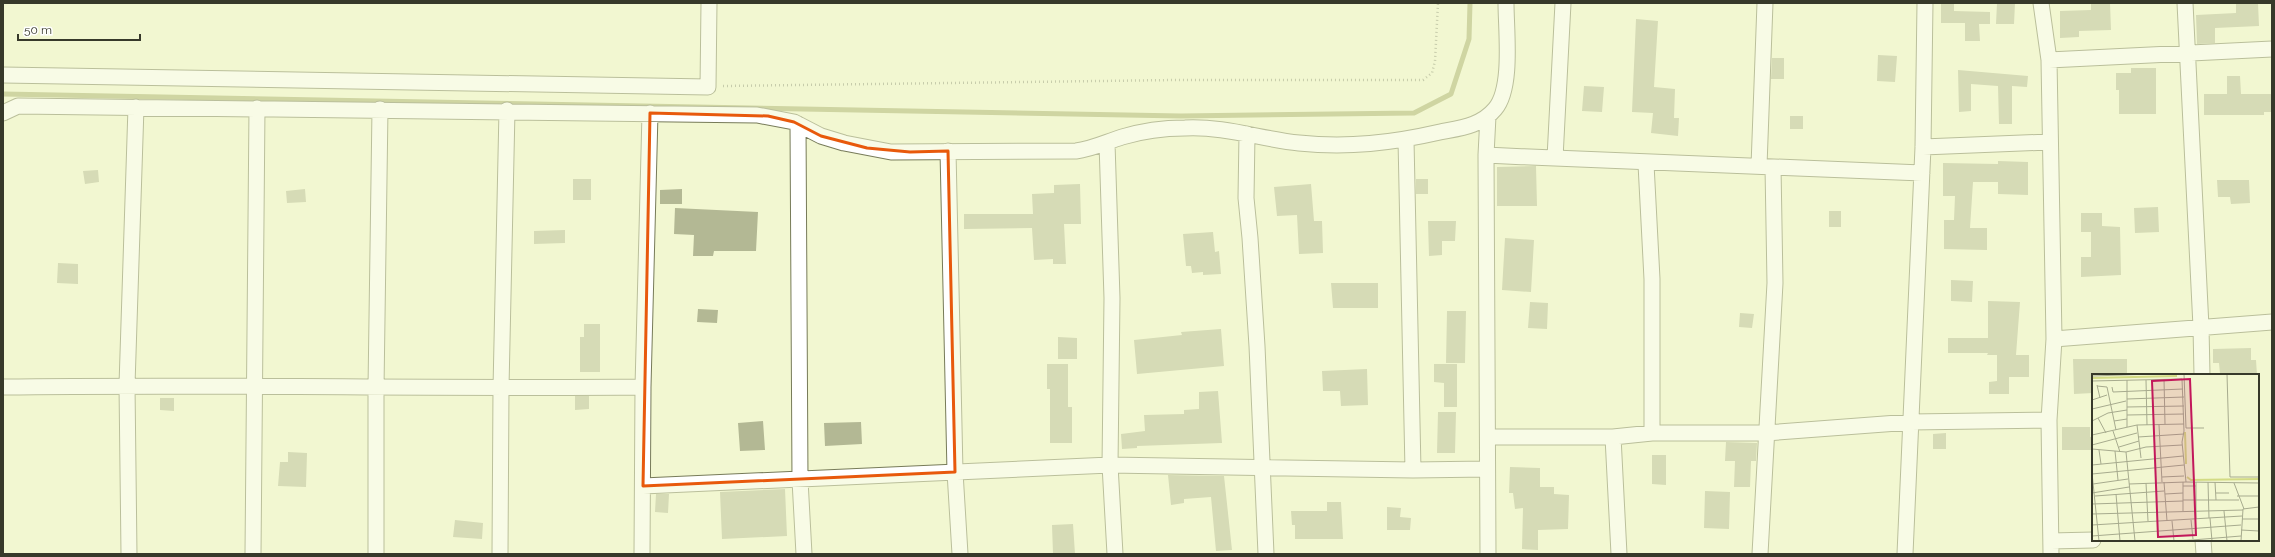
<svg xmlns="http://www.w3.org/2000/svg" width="2275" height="557" viewBox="0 0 2275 557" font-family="Raleway,sans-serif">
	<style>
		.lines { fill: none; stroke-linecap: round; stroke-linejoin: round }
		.stream { stroke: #a4aa69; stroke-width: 5 }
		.building { fill: #b3b894 }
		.minor-casing { stroke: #777b59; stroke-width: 17 }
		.path { stroke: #93977c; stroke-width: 2.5; stroke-dasharray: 1 3; stroke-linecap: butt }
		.minor { stroke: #fff; stroke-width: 15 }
		.marked { fill: none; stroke: #e8590c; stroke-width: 3; stroke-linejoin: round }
		.inset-river { fill: none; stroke: #d3db84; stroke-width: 2 }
		.inset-road { fill: none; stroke: #a7ab8e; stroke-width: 1 }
		.view { fill: #c2185b; fill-opacity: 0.15; stroke: #c2185b; stroke-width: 2 }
		.inset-edge { fill: none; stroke: #37392a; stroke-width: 2 }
	</style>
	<rect width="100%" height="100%" fill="#f2f7d1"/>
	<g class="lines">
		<path class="stream" d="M3,94L1181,116L1414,113L1451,94L1469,39L1470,3"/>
	</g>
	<path class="building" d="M1941,3H1954V11L1990,12V24H1979L1980,41H1965V23H1941Z
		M1997,3H2015L2014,24H1996Z
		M2091,3H2110L2111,30L2079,31V37L2060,38V11L2091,10Z
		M2236,3H2258L2259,26L2215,28V43L2197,44L2196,15L2236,13Z
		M1636,19L1658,21L1654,87L1675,89L1674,118H1679L1678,136L1651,133L1653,113L1632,112Z
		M1878,55L1897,56L1895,82L1877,81Z
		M1772,58H1784V79H1771Z
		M2131,68H2156V114H2119V90H2116V73H2131Z
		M1958,70L2028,76L2027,87L2012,86V124H1999L1998,86L1971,84V111L1959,112Z
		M2227,76H2240L2241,94H2272V112H2264V115H2204V94H2227Z
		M1584,86L1604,87L1602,112L1582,111Z
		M1790,116H1803V129H1790Z
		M1998,161L2028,162V195L1998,194V182H1973L1970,228H1987V250L1944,249V220H1954L1955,196H1943V163L1998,164Z
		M1536,166L1537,206H1497V167Z
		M98,170L99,182L85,184L83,171Z
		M573,179H591V200H573Z
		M1416,179H1428V194H1416Z
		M2217,180H2249L2250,203L2231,204L2230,197H2218Z
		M1080,184L1081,224H1064L1066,264H1053V259L1034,260L1032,228L964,229V214H1033L1032,194L1054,193V185Z
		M1311,184L1314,221H1322L1323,253L1299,254L1297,215L1277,216L1274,187Z
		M305,189L306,202L287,203L286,191Z
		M682,189V204H660V190Z
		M2158,207L2159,232L2135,233L2134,208Z
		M675,208L758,212L756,251H714L713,256H693L694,235L674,234Z
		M1829,211H1841V227H1829Z
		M2081,213H2102V226L2120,227L2121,275L2081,277V257H2091V232H2081Z
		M1428,221H1456L1455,241H1442V255L1429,256Z
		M565,230V243L534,244V231Z
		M1213,232L1215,252L1219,251L1221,274L1203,275V272L1192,273L1191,266H1186L1183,234Z
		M1505,238L1534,240L1531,292L1502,290Z
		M58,263L78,264V284L57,283Z
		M1951,280L1973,281L1972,302L1951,301Z
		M1331,283H1378V308H1333Z
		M1988,301L2020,302L2016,355H2029V377H2009V394H1989V382L1997,381V355H1987L1988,353H1948V338H1988Z
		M1530,302L1548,303L1547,329L1528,328Z
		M698,309L718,310L717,323L697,322Z
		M1447,311H1466L1465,363H1446Z
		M1740,313L1754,314L1752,328L1739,327Z
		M584,324H600V372H580V337H584Z
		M1221,329L1224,366L1137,374L1134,340L1182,335L1181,332Z
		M1058,337L1077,338V359H1058Z
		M2251,348V360H2256L2257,375L2220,374L2219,363H2213V349Z
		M2073,359H2127V375H2093V393L2074,394Z
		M1047,364H1068V407H1072V443H1050V389H1047Z
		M1434,364H1457V407H1444V383L1434,382Z
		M1367,369L1368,405L1341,406L1340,391H1323L1322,371Z
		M1218,391L1222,443L1137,446V448L1122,449L1121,434L1145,431L1144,415L1184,414V410L1199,409V392Z
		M575,396H589V409L575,410Z
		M160,398H174V411L160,410Z
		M1438,412H1456L1455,453H1437Z
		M763,421L765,450L740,451L738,423Z
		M861,422L862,444L825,446L824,423Z
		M2062,427H2090V437H2093V450H2062Z
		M1946,433V449H1933V434Z
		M1726,442L1757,443L1756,461H1751L1750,487H1734L1735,461H1725Z
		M288,452L307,453L306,487L278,486L280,462H288Z
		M1652,455H1666V485L1652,484Z
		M1510,467L1540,468V487H1554V494L1569,495L1568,529L1538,530V550L1522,549L1523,508L1515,509L1513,493H1509Z
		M1168,475L1224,476L1232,550L1216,551L1211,497L1184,499V503L1171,505Z
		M785,489L787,536L722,539L720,492Z
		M1705,491L1730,492L1729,529L1704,528Z
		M656,494H669L668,513L655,512Z
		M1327,502H1341L1343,539H1295V525H1292L1291,511H1327Z
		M1387,507L1401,508L1400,517L1411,518L1410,530H1387Z
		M455,520L483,523L482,539L453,537Z
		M1073,524L1075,554H1053L1052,525Z"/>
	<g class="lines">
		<g class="minor-casing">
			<path id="minor" d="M2041,3L2049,60L2054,339L2049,420L2051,554
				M2185,3L2201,327L2202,375
				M2049,60L2272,49
				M3,75L708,87L709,3
				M3,113L18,106L757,115L794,122L821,136L844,143L891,152L1076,151C1092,149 1106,142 1122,137C1142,131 1164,128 1185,128C1224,126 1261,139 1299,143C1348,148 1392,143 1440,132C1460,128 1481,126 1495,109C1513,88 1506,31 1506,3
				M1488,116L1486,155L1488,554
				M798,124L800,480L804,554
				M1247,134L1246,198L1250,238L1257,346L1266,554
				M1406,140L1413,470
				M1107,143L1112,298L1110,465L1115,554
				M1923,147L2049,142
				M948,151L955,472L960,554
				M1486,155C1631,162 1776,167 1922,173
				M1555,158L1563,3
				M1646,164L1652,279V433
				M1759,166L1765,3
				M2054,339L2272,322
				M3,387C216,384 429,389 643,387
				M1488,437H1613L1652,433H1766L1911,422L2049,420
				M1613,437L1619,554
				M643,486L1110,465L1413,470L1487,469
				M2203,540L2204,554
				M2051,541L2093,540
				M129,554L127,385L136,107
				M253,554L257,108
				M376,554V388L380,109
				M500,554L501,388L507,110
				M642,554L643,387L650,113
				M1760,554L1775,283L1773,167
				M1905,554L1923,147L1925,3"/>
		</g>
		<path class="path" d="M723,86L1175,80H1423L1432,73L1435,61L1438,3"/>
		<use href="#minor" class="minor"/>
	</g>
	<path d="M0 0H2275V557H0ZM650,113L768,116L794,122L821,136L867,148L910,152L948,151L955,472L643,486Z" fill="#f2f7d1" fill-opacity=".55" fill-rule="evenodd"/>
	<path class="marked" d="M650,113L768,116L794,122L821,136L867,148L910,152L948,151L955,472L643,486Z"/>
	<g transform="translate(2092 374)">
		<rect width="167" height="167" fill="#f2f7d1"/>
		<path class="inset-river" d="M0,4L85,2M93,58L94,90M95,103L99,106L167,105"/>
		<path class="inset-road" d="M92,0L94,54H112M135,0L138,103H167M0,2L60,0M72,5L73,50M35,6V53M54,6L55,51M0,7L90,5L92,57L90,68L94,108L167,109M5,11L8,24M5,12L15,13L24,56M20,13L21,18L91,15M35,25L92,23M0,26L15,21M35,33L92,32M0,35L34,27M35,41L92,40M6,44L14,59M0,47L16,39L35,36M22,47L35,45M45,51L49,84M67,51L70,108M21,57L28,78M0,61L45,51L92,50M46,63L92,60M0,71L45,59M27,73L47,67M0,75L34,78L54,73L90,71M7,76L9,90M23,77L26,106M34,78L43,167M0,91L91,82M0,99L7,167M0,100L92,91M70,103L92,102M72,108L75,147M116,108L117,144M123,108L124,126M54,109L56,147M142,109L152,135M1,110L36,105M37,110L94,108M91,112H104M0,119L37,113M124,119H137M24,120L28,167M73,120L91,119M3,122L72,117M145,122H167M91,126H147M0,130L91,127M91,137V108M132,137L135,167M0,140L151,136M118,144L120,167M104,145V108M150,145H167M99,146L101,165M80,147L82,167M0,151L150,142M149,156L167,157M0,162L149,151M88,167L149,162M149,167L151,135L167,133"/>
		<path class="view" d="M98,5L104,161L66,163L60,7Z"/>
		<rect width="167" height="167" class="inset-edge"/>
	</g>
	<rect width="2275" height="557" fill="none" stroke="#37392a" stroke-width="8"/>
	<path d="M18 34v6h122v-6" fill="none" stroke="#37392a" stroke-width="2"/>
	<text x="24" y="34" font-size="12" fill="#37392a" stroke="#ffffff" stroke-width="3" paint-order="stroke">50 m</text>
</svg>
